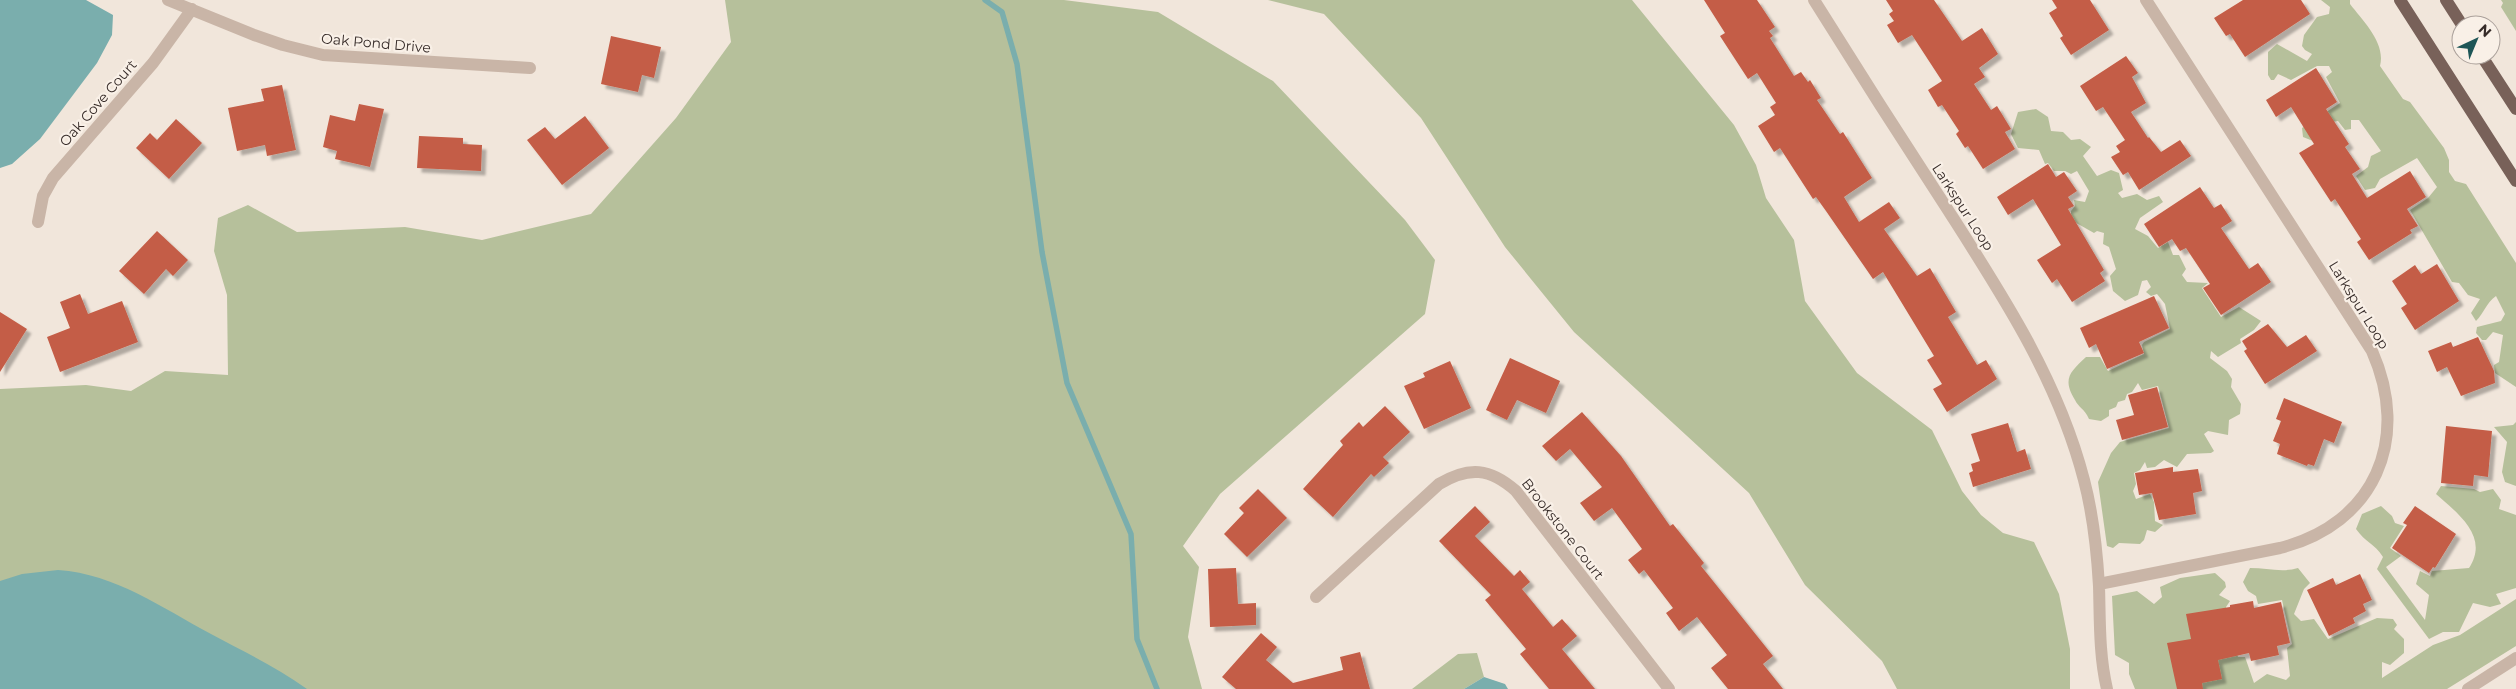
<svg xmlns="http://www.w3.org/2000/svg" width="2516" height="689" viewBox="0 0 2516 689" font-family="Montserrat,sans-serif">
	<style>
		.green { fill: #b6c09b }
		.water { fill: #7aaead }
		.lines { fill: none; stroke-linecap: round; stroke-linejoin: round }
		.stream { stroke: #7aaead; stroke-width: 5.5 }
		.building { fill: #c45d46; filter: url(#shadow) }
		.minor { stroke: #c9b5a7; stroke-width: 12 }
		.major { stroke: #786159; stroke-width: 12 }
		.labels { text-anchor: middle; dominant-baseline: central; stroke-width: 4.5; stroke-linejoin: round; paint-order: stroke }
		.street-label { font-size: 14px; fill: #362b28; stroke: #f9f0e7 }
	</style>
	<defs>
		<filter id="shadow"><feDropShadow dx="4.5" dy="4.5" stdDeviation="1" flood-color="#0004"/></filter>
	</defs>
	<rect width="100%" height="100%" fill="#f1e6db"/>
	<path class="green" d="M725,0H1064L1158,12L1273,81L1405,220L1435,260L1425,314L1220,494L1183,546L1199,567L1188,637L1202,689H0V389L86,385L131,391L165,371L228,375L227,295L214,251L218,218L248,205L297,232L405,227L482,240L591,214L676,118L731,42Z
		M1268,0H1632L1734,125L1756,165L1766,198L1794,240L1805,301L1857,373L1932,430L1962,491L1981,515L2003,533L2034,542L2059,594L2070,649V689H1897L1882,661L1805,585L1749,493L1574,332L1505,247L1421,118L1324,14Z
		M2321,0H2350V4C2363,21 2386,43 2380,66L2403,99L2410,102L2444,148L2449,160V172L2455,181L2466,184L2516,263V387L2495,373L2494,365L2499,362L2503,335L2493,332L2486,340H2482L2476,333L2477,327L2501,321L2505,314L2496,296C2486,303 2484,313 2476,321L2471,313L2480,299L2468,295L2459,283L2452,282L2410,210L2428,198L2437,187L2417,158L2380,179L2375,188L2365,190L2356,176L2368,167L2371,156L2381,151L2359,120H2351V129L2345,130L2338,121L2320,124L2313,141L2303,137L2302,128L2340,103L2326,77L2332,72L2329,66H2317L2291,80L2278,74L2274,80H2271L2268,75V52L2277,44L2307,61L2312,54L2305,50L2302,46L2304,35L2317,17L2329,14L2330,7Z
		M2501,0H2516V31L2501,7L2503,3Z
		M2036,109L2048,117L2051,131L2063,132L2071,140L2080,139L2091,147L2083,156L2097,176L2111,170L2119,173L2123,190L2118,193L2122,198L2137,194L2147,200L2159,196L2163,202L2140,218L2135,229L2148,236L2158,248L2168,242L2173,255H2179L2186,269L2182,275L2187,282L2208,283L2202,288L2221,317L2239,307L2261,321L2254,330L2240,339L2241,343L2218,357L2211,351L2210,358L2227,371L2232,379L2231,387L2241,404L2240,414L2229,420L2228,435L2208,431L2204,434L2214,451L2211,453L2187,454L2177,467L2164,460L2155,467L2147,468L2145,462L2140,470L2134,473L2136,484L2133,491L2136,499L2150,494L2154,502L2155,521L2163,525L2155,532L2147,530L2144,540L2140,544L2119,543L2113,548L2107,546L2098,482L2111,453L2120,442L2169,428L2158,386L2142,390L2138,383L2132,392L2127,394L2125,400L2118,402L2116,407L2109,410V416L2101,421L2089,419C2084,408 2079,408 2075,400C2062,379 2070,372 2086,357H2100L2108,371L2144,354L2142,345L2144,342L2170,329L2165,304L2157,294L2151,296L2146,292L2151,287L2147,280L2142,281L2138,295L2125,301L2113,291L2110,276L2116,269L2109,247L2103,244L2104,233L2097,231L2094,233L2071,220V211L2075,206L2074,200L2085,202L2089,191L2077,171L2071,174L2065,171H2054L2048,163L2045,164L2039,150L2018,148L2011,134L2018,112Z
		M2516,422V486L2505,482L2502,472L2507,442L2494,427L2513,425Z
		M2441,486L2474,489L2480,492L2493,489L2501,500L2499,509L2516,515V588L2496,594L2501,604L2490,607L2473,603L2459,632H2443L2429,639L2377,569L2383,557C2374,543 2365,542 2356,529L2362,514L2381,506L2392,516L2395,523L2404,526L2390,548L2401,556L2386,567L2425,620L2429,595L2416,584L2420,571L2430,576L2432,571L2469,568C2490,536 2457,513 2436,494Z
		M2250,568C2267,568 2282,573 2298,568L2310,583L2304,589L2294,614L2301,621L2314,619L2328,639L2377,618L2393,619L2397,625L2394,629L2404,639V653L2390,665L2382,662V678L2433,645L2460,635L2516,599V646L2447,689H2135L2129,674V663L2115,655L2112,596L2137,591L2154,604L2162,597L2160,587L2180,578L2215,573L2225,582L2226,587L2219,595L2230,601L2226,607L2238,657H2245L2254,683L2267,674L2286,680L2290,676L2287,648L2292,644L2282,600L2258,604L2256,596L2248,591L2243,582Z
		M1477,653L1484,677L1464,689H1412L1458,654Z"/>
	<path class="water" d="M0,0H86L113,15L112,35L97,63L40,139L12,164L0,168Z
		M58,570C116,574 162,608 211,634C244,652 277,667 307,689H0V581L22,574Z
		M1484,677L1505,684L1508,689H1464Z"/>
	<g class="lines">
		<path class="stream" d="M985,0L1002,12L1017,64L1042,252L1067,383L1131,534L1137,639L1157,689"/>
	</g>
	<path class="building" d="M1704,0H1757L1775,27L1769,31L1773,36L1770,38L1794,76L1801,72L1808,82L1810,80L1821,98L1817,100L1840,134L1843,132L1872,178L1844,197L1859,222L1889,202L1900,218L1884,229L1917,276L1930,268L1956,312L1948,317L1977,365L1986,360L1997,379L1947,412L1933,389L1942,384L1927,360L1934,356L1883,272L1873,279L1826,211L1816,197L1813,199L1780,148L1774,152L1758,126L1775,115L1770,107L1776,103L1757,73L1748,79L1720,36L1725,33Z
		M1886,0H1934L1962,41L1982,28L1998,54L1979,68L1985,77L1974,84L1991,110L1997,106L2011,129L2005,132L2015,149L1983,169L1968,146L1965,148L1956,134L1959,131L1942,105L1938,107L1928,90L1942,81L1912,35L1898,43L1887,25L1894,21L1889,14L1893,11Z
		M2052,0H2090L2109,30L2071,55L2060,38L2063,36L2049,13L2057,8Z
		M2243,0H2301L2310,14L2245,57L2230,34L2226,36L2214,18Z
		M611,36L661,47L654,78L642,75L638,92L601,84Z
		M2126,56L2138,73L2132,77L2146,103L2131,112L2148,138L2149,137L2161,152L2180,140L2191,156L2139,190L2128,172L2123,175L2111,157L2120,152L2116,146L2125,140L2103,107L2096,111L2080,86Z
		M2316,68L2337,102L2326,109L2349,144L2345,147L2360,169L2352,174L2367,198L2410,171L2426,197L2407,209L2418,226L2410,230L2412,233L2369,260L2357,242L2361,239L2335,199L2331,202L2299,153L2314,144L2291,107L2276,117L2266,100Z
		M282,85L296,150L267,156L265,145L237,151L228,108L264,101L261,89Z
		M359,104L384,109L370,167L335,159L337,151L323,147L330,115L355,121Z
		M585,116L609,148L562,185L527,140L545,127L555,139Z
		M176,119L202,143L169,179L136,148L150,133L157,140Z
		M419,136L463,138V144L482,145L481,171L417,168Z
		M2048,164L2056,177L2064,172L2077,191L2068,197L2074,206L2068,209L2104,270L2100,273L2105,281L2072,302L2057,279L2052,283L2037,260L2061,245L2033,199L2008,215L1997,197Z
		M2200,187L2214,208L2221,204L2232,221L2221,228L2249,269L2258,263L2271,282L2221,315L2203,288L2210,284L2186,248L2180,251L2172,239L2159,247L2144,224Z
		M157,231L188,260L173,276L166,269L144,294L119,271Z
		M2437,264L2459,301L2415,330L2401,308L2407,304L2392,281L2415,265L2421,274Z
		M80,294L88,314L122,301L138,342L60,372L47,337L70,328L60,302Z
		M2154,296L2169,328L2139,342L2144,353L2107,369L2096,344L2089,348L2080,328Z
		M0,312L27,329L0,372Z
		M2268,324L2287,347L2306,335L2317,351L2265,384L2244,351L2247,349L2242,341Z
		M2478,337L2494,371L2495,383L2461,396L2447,367L2437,372L2428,351L2451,342L2453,347Z
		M1510,358L1560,381L1546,413L1517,400L1507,420L1486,410Z
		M1450,361L1471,408L1424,429L1404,386L1425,377L1423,373Z
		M2157,387L2168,427L2122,440L2116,420L2134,415L2128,395Z
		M2284,398L2342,422L2334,443L2324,439L2314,466L2308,464L2307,466L2277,454L2280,444L2273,441L2281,421L2276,419Z
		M1385,406L1410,432L1383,457L1389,463L1374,477L1371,474L1333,517L1303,489L1343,445L1340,441L1359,422L1363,427Z
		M1582,412L1621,456L1670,526L1673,524L1704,563L1701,566L1773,656L1763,664L1783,689H1728L1711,668L1727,655L1697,617L1679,631L1666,613L1673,608L1644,570L1639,574L1628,560L1642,549L1612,508L1594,521L1580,503L1602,487L1570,449L1556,461L1542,446Z
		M2008,423L2017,452L2025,449L2031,469L1973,487L1969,473L1973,471L1971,464L1980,461L1971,434Z
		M2446,426L2492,431L2488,477L2474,475L2473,486L2441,483Z
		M2173,467V472L2198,469L2202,491L2193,493L2196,514L2159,520L2152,493L2139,495L2135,473Z
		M1258,489L1287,518L1247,557L1224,534L1244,513L1239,508Z
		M1475,506L1490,522L1475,536L1514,576L1520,570L1530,582L1522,589L1553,627L1562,619L1577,636L1562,649L1595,689H1549L1520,654L1526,649L1485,600L1491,595L1439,541Z
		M2415,506L2456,534L2435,568L2433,567L2429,573L2392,548L2407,525L2403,523Z
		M1236,568L1238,604L1256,603V625L1210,627L1208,569Z
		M2360,574L2372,600L2363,604L2366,611L2353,618L2355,623L2329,636L2307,590L2333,578L2336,585Z
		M2253,601L2254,608L2281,602L2290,643L2277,646L2279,655L2251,661L2249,653L2218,660L2222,679L2202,683L2203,689H2177L2167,643L2191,639L2186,614L2230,607V605Z
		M1261,633L1277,647L1266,660L1293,683L1343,670L1340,657L1360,652L1370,689H1236L1222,677Z"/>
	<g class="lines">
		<path class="minor" d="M168,0L254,35L283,45L323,55L530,68
			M1814,0C1857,69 1901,138 1946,207C2001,293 2058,379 2084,480C2093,514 2097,551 2099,586C2100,620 2099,655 2107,689
			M38,222L43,196L53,178L153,63L192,9
			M2099,584L2280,548C2375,524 2411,439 2372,351L2146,0
			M1316,597L1439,484C1469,466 1490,468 1516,491L1669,689
			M2468,689L2516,658"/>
		<path class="major" d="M2400,0L2516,181
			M2446,0L2462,25
			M2481,55L2516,109"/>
	</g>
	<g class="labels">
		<g class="street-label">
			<text transform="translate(376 43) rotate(5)">Oak Pond Drive</text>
			<text transform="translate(98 103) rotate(-49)">Oak Cove Court</text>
			<text transform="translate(1963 207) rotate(57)">Larkspur Loop</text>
			<text transform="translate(2359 305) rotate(58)">Larkspur Loop</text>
			<text transform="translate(1563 529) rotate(52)">Brookstone Court</text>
		</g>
	</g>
	<g transform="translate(2476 40) rotate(44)"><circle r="24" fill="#f9f0e7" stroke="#aba19b"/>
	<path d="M0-4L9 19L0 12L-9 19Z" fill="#1e5657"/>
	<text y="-8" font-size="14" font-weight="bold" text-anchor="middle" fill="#362b28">N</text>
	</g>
</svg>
